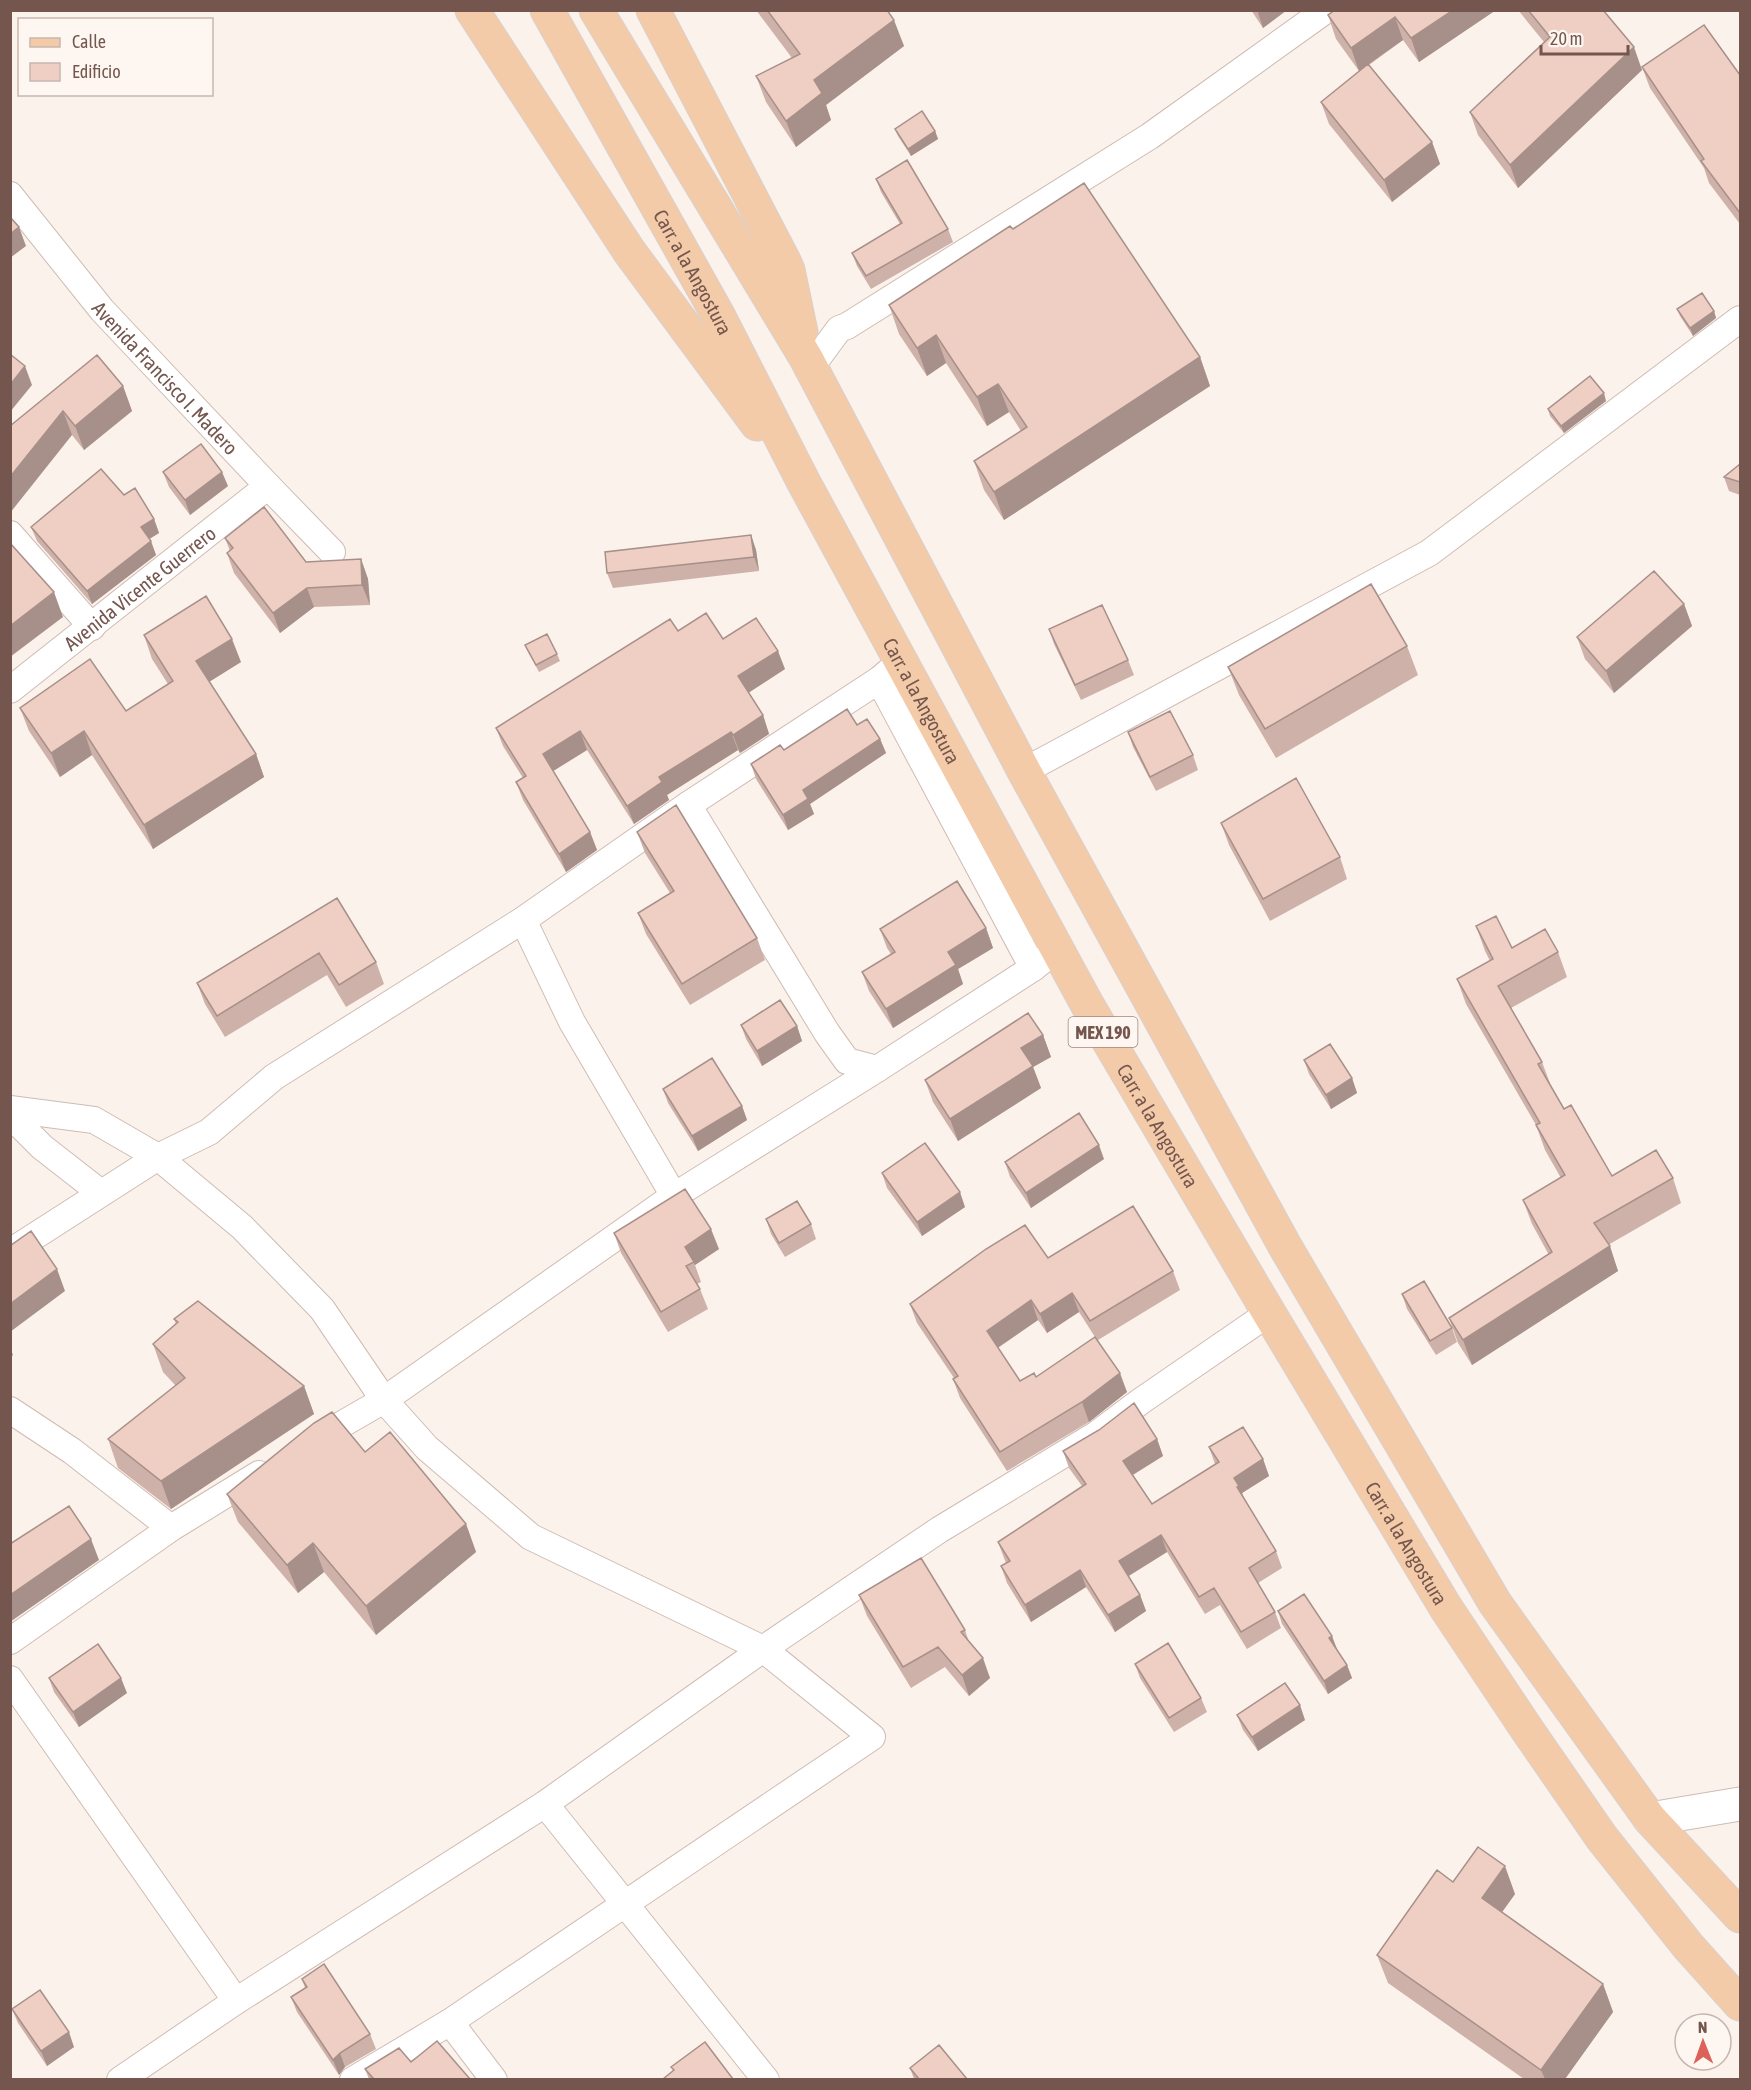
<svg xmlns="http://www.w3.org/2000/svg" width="1751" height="2090" viewBox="0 0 1751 2090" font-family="'Asap Condensed',sans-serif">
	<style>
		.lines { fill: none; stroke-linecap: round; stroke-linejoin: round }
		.minor-casing { stroke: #cfbbb3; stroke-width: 28 }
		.tertiary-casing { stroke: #cfbbb3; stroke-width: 35 }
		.primary-casing { stroke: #d8d0ce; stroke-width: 35 }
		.minor { stroke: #fff; stroke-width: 26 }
		.tertiary { stroke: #fff; stroke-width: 33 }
		.primary { stroke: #f4cba9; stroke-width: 33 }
		.wall { fill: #ceb1a9; fill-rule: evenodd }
		.shaded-wall { fill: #a79089 }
		.building { fill: #efcec4; stroke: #a79089; stroke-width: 1.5 }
		.labels { text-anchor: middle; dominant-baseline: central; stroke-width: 5; stroke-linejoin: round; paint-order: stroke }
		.shield { fill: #fef7f1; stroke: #9e8680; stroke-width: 1.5 }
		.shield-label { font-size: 18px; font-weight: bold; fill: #75564f }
		.street-label { font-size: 20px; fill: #75564f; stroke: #fef7f1 }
	</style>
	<rect width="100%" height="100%" fill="#fbf2eb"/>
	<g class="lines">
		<g class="minor-casing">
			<g id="minor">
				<path id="s1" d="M10,195L102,310L268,486L332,552"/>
				<path d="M811,367L839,329L847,326L1150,136L1326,10"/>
				<path d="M10,534L92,627"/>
				<path d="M879,680L1033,968"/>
				<path id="s2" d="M10,690L268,486"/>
				<path d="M1024,771L1429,553L1740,319"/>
				<path d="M688,805L827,1033L847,1061L877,1069"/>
				<path d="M523,920L572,1022L674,1196"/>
				<path d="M10,1109L94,1120L158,1157L242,1227L322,1309L384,1400L427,1448L531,1537L763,1649L872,1737L450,2022L353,2080"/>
				<path d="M10,1115L42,1147L101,1193"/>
				<path d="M10,1252L158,1157L209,1132L274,1077L523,920L688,805L879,680L900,662"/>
				<path d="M10,1410L72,1451L171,1528"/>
				<path d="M313,1441L384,1400L674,1196L877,1069L1033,968L1057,949"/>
				<path d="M10,1641L171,1528L259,1474"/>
				<path d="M10,1679L236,2001"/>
				<path d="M545,1804L766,2080"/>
				<path d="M450,2022L494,2080"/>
				<path d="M120,2080L236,2001L545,1804L763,1649L939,1530L1097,1434L1141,1401L1269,1313"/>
			</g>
		</g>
		<g class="tertiary-casing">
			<path id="tertiary" d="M1650,1819L1740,1804"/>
		</g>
		<g class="primary-casing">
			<g id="primary">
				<path d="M472,10L629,251L757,424"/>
				<path id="s3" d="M547,10L718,315L803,481L1088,1006L1269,1313L1446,1608L1528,1731L1602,1838L1688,1946L1740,2004"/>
				<path d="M596,10L806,358L1024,771L1286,1248L1495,1603L1650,1819L1740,1916"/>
				<path d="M653,10L784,261L788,270L801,332"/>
			</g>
		</g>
		<use href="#minor" class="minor"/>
		<use href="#tertiary" class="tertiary"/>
		<use href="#primary" class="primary"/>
	</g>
	<path class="wall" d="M756,10H887L904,46L826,105L831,120L796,147L766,102L756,76L792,58Z
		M1251,10H1287L1263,28Z
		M1496,10L1419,62L1403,40L1369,65L1432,142L1440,164L1392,202L1329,124L1321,102L1359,71L1336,39L1328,15Z
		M1518,10H1603L1642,70L1518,188L1478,135L1470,112L1544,42Z
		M1642,67L1740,75V224L1709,183L1704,168L1650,88Z
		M895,129L935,131L938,139L911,156L898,136Z
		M876,179L948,229L953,242L871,289L857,266L852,253L900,224L881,192Z
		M1013,229L1200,357L1210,386L1004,520L984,490L974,461L1021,431L1009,412L987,426L946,363L927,376L899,334L889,305Z
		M1677,309L1714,311L1716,318L1693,336L1680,316Z
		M123,386L132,411L84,450L72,435L10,426Z
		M1606,401L1564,433L1550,416L1548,409Z
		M1740,464V495L1729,491L1724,477Z
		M163,472L228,486L190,515L169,487Z
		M124,495L154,519L159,533L149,539L156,555L92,604L37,541L31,527Z
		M751,535L756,550L759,571L613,588L607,573Z
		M225,538L306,562L361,559L368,579L370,605L314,607L280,633L234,573L227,553L230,551Z
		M1684,604L1692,626L1614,693L1585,659L1577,637Z
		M1049,629L1128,660L1134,675L1081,700L1054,644Z
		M678,631L723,639L785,669L748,693L763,715L769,734L740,753L738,750L667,795L669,800L634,824L587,750L553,771L590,832L597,850L566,872L523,800L516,782L523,778L503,746L496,728Z
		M144,635L241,662L209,682L256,754L264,777L153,849L92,755L60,777L29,731L20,708L126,711L168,684L152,659Z
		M525,645L557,654L560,661L539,672L528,652Z
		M1407,646L1418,675L1276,758L1239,695L1228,667Z
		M857,725L880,739L886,753L810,804L814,814L788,830L756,779L751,764L784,750Z
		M1128,732L1193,755L1198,770L1156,791L1133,747Z
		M1221,823L1340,857L1347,879L1270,921L1229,845Z
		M637,832L757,938L765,960L690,1005L646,934L638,913L670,893L645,853Z
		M337,898L376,962L384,984L346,1007L327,975L225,1037L205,1004L197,983Z
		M1476,926L1512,948L1558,952L1567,977L1511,1008L1542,1062L1551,1086L1564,1109L1612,1176L1673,1178L1681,1203L1608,1245L1618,1271L1472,1365L1458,1343L1449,1318L1549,1255L1532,1224L1523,1200L1561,1178L1545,1150L1536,1125L1466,1004L1457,979L1490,961L1485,951Z
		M986,928L993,948L958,969L963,984L893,1028L869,991L862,972L891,954L887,948L880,929Z
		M741,1025L797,1026L802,1041L762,1066L746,1039Z
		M1043,1035L1051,1057L1033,1067L1041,1088L958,1141L933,1102L925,1080Z
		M1304,1060L1352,1078L1357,1093L1331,1109L1309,1074Z
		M663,1089L742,1106L747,1120L698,1151L668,1103Z
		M1104,1159L1031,1208L1010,1177L1005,1162Z
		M882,1173L965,1207L922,1236L887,1188Z
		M766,1219L811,1224L816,1239L785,1257L771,1234Z
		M614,1233L719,1249L695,1265L701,1282L697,1284L700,1289L708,1309L668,1332L621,1253Z
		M1048,1258L1173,1271L1180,1290L1098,1340L1127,1392L1089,1422L1007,1471L960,1398L953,1379L954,1378L917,1323L910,1304ZM1079,1312L1095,1337L1036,1377L1020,1381L998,1348L1038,1320L1047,1333Z
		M1402,1294L1452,1328L1457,1342L1436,1355L1407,1309Z
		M174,1319L304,1386L314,1414L171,1509L118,1468L108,1439L176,1386L163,1372L153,1344L176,1324Z
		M1157,1439L1163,1456L1133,1475L1152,1504L1215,1464L1209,1447L1263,1459L1269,1476L1242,1493L1244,1499L1276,1551L1282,1568L1258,1583L1275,1612L1281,1628L1247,1649L1220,1605L1205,1614L1167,1552L1129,1576L1140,1595L1146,1611L1115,1632L1086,1587L1031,1622L1007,1583L1001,1566L1006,1563L1004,1558L998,1542L1082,1486L1069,1468L1063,1451Z
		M365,1452L466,1524L476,1552L376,1635L324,1572L298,1593L238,1522L227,1494Z
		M859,1595L965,1630L969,1642L990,1678L969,1696L945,1667L911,1688L867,1616Z
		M1278,1611L1337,1649L1347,1665L1352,1678L1328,1694L1282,1624Z
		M1135,1664L1201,1698L1207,1712L1174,1732L1140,1678Z
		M49,1678L127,1693L79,1727L54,1692Z
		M1237,1715L1305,1720L1258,1751L1243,1730Z
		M1453,1882L1515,1894L1502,1912L1603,1984L1613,2012L1565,2079H1524L1388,1983L1377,1955Z
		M302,1979L370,2034L376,2049L345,2067L339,2075L297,2012L291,1997L305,1988Z
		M12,2009L74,2047L47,2066L18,2023Z
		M411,2062L470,2079H369L365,2069Z
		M910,2068L967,2079H914Z"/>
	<path class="shaded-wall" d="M1261,10H1287L1263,28L1258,13Z
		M1453,10H1496L1419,62L1411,38Z
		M1395,17L1403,40L1359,71L1351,48Z
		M894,20L904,46L826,105L831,120L796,147L786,121L814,80Z
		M1634,47L1642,70L1518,188L1510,165Z
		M935,131L938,139L911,156L908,149Z
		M1432,142L1440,164L1392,202L1384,180Z
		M19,227L26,246L10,258V234Z
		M1714,311L1716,318L1693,336L1690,328Z
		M936,335L946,363L927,376L917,348Z
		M1200,357L1210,386L1004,520L994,492Z
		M25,366L32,385L10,412V385Z
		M998,384L1009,412L987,426L977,397Z
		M123,386L132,411L84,450L75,426Z
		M1604,393L1606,401L1564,433L1561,426Z
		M63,411L72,435L10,513V477Z
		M222,472L228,486L190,515L185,500Z
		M154,519L159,533L146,541L141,527Z
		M751,535L756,550L759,571L754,557Z
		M151,541L156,555L92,604L87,591Z
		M361,559L368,579L370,605L362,585Z
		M307,588L314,607L280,633L273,613Z
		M54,592L63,617L10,657V626Z
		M1684,604L1692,626L1614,693L1606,671Z
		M232,639L241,662L204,685L196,661Z
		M778,651L785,669L745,695L738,676Z
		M763,715L769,734L740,753L733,735Z
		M84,731L92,755L60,777L51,753Z
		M580,731L587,750L550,773L543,754Z
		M731,732L738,750L667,795L669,800L634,824L627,806L659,777Z
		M880,739L886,753L810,804L814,814L788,830L783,815L803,790Z
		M256,754L264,777L153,849L144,825Z
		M590,832L597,850L566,872L559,854Z
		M986,928L993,948L958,969L963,984L893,1028L886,1009L948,952Z
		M797,1026L802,1041L762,1066L757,1051Z
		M1043,1035L1051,1057L1033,1067L1041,1088L958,1141L950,1119L1021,1048Z
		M1352,1078L1357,1093L1331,1109L1326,1095Z
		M742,1106L747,1120L698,1151L692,1136Z
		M1099,1145L1104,1159L1031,1208L1026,1193Z
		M960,1192L965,1207L922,1236L917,1222Z
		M711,1229L719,1249L695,1265L685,1247Z
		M1610,1246L1618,1271L1472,1365L1463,1340Z
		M57,1269L65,1291L10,1332V1304Z
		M1072,1293L1079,1312L1047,1333L1040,1314Z
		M1031,1300L1038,1320L994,1350L987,1331Z
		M10,1347L13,1355L10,1358Z
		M1120,1373L1127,1392L1089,1422L1082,1402Z
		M304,1386L314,1414L171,1509L161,1481Z
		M1157,1439L1163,1456L1129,1477L1123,1461Z
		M1263,1459L1269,1476L1242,1493L1245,1503L1243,1504L1234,1478Z
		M466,1524L476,1552L376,1635L366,1606Z
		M1161,1535L1167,1552L1125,1578L1119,1561Z
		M91,1539L99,1560L10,1622V1595Z
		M313,1543L324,1572L298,1593L287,1565Z
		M1080,1570L1086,1587L1031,1622L1025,1605Z
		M1140,1595L1146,1611L1115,1632L1108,1615Z
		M1332,1636L1337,1649L1333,1651L1329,1638Z
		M983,1658L990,1678L969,1696L962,1675Z
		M1347,1665L1352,1678L1328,1694L1324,1681Z
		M121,1678L127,1693L79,1727L73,1712Z
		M1300,1705L1305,1720L1258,1751L1252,1737Z
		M1505,1866L1515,1894L1492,1926L1482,1898Z
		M1603,1984L1613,2012L1565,2079H1545L1541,2070Z
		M69,2032L74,2047L47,2066L41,2051Z
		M340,2053L345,2067L339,2075L333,2060Z"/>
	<path class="building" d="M767,10H887L894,20L814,80L822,93L786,121L756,76L800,54Z
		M1335,10H1453L1411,38L1395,17L1351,48L1328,15Z
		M1528,10H1603L1634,47L1510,165L1470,112L1550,37Z
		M1704,25L1740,75V213L1701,161L1704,159L1642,67Z
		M1368,64L1432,142L1384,180L1321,102Z
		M922,111L935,131L908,149L895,129Z
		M907,160L948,229L866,276L852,253L902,223L876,179Z
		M1084,183L1200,357L994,492L974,461L1027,427L998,384L977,397L936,335L917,348L889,305L1010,226L1013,229Z
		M10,217L19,227L10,234Z
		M1702,293L1714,311L1690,328L1677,309Z
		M10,354L25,366L10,385Z
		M97,355L123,386L75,426L63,411L10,477V426Z
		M1590,376L1604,393L1561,426L1548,409Z
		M201,444L222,472L185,500L163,472Z
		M1740,464V482L1724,477Z
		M101,469L124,495L135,488L154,519L141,527L151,541L87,591L31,527Z
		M264,507L306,562L361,559L362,585L307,588L273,613L227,553L233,548L225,538Z
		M751,535L754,557L607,573L605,552Z
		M10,543L54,592L10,626Z
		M1654,571L1684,604L1606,671L1577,637Z
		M1371,584L1407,646L1265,729L1228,667Z
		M206,596L232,639L196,661L256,754L144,825L84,731L51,753L20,708L90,659L126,711L173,681L144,635Z
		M1102,605L1128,660L1075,685L1049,629Z
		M706,613L723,639L756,618L778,651L738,676L763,715L733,735L731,732L659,777L662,782L627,806L580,731L543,754L590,832L559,854L516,782L526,776L496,728L670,619L678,631Z
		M547,634L557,654L536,665L525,645Z
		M847,709L857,725L867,719L880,739L803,790L808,799L783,815L751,764L780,745L784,750Z
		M1170,711L1193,755L1150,777L1128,732Z
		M1296,778L1340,857L1263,899L1221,823Z
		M676,805L757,938L682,984L638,913L674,891L637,832Z
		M957,881L986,928L948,952L956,965L886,1009L862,972L895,952L880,929Z
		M337,898L376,962L339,985L319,953L217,1016L197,983Z
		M1496,916L1512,948L1545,929L1558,952L1498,986L1542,1062L1538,1064L1564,1109L1571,1105L1612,1176L1656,1150L1673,1178L1594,1223L1610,1246L1463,1340L1449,1318L1552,1252L1523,1200L1565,1175L1536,1125L1540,1123L1457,979L1493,959L1476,926Z
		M780,1000L797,1026L757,1051L741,1025Z
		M1028,1013L1043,1035L1021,1048L1033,1066L950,1119L925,1080Z
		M1330,1044L1352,1078L1326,1095L1304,1060Z
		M712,1058L742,1106L692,1136L663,1089Z
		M1079,1113L1099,1145L1026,1193L1005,1162Z
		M925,1143L960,1192L917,1222L882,1173Z
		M685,1189L711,1229L685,1247L694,1262L686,1266L700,1289L661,1312L614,1233Z
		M797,1201L811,1224L779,1243L766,1219Z
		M1133,1206L1173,1271L1090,1321L1072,1293L1040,1314L1031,1300L987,1331L1020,1381L1034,1373L1036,1377L1095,1337L1120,1373L1082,1402L1000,1452L953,1379L958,1376L910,1304L986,1249L1025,1225L1048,1258Z
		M31,1231L57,1269L10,1304V1246Z
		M1424,1281L1452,1328L1430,1341L1402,1294Z
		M198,1301L304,1386L161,1481L108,1439L185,1378L153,1344L178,1322L174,1319Z
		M1134,1403L1157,1439L1123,1461L1152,1504L1219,1462L1209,1447L1243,1427L1263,1459L1234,1478L1239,1486L1237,1487L1276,1551L1249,1568L1275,1612L1241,1632L1214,1588L1199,1597L1161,1535L1119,1561L1140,1595L1108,1615L1080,1570L1025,1605L1001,1566L1010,1561L998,1542L1086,1484L1063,1451L1099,1430Z
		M332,1412L365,1452L390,1432L466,1524L366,1606L313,1543L287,1565L227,1494L314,1423Z
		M69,1506L91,1539L10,1595V1544Z
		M921,1558L965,1630L961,1632L983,1658L962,1675L938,1647L903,1667L859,1595Z
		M1304,1594L1332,1636L1329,1638L1347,1665L1324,1681L1278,1611Z
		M1168,1643L1201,1698L1169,1718L1135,1664Z
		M98,1644L121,1678L73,1712L49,1678Z
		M1285,1683L1300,1705L1252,1737L1237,1715Z
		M1478,1847L1505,1866L1482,1898L1603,1984L1541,2070L1377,1955L1437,1870L1453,1882Z
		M324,1964L370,2034L340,2053L333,2060L291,1997L307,1987L302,1979Z
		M40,1990L69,2032L41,2051L12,2009Z
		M437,2041L470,2079H374L365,2069L399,2048L411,2062Z
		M705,2042L733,2079H663L674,2070L671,2067Z
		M939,2045L967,2079H919L910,2068Z"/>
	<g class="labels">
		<rect class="shield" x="1068.5" y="1017" width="69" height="30" rx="4.5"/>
		<g class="shield-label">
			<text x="1103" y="1032">MEX 190</text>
		</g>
		<g class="street-label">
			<text stroke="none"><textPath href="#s3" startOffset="300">Carr. a la Angostura</textPath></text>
			<text stroke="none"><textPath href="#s1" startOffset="240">Avenida Francisco I. Madero</textPath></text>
			<text stroke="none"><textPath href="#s2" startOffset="165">Avenida Vicente Guerrero</textPath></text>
			<text stroke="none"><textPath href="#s3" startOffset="786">Carr. a la Angostura</textPath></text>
			<text stroke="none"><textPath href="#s3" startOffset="1272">Carr. a la Angostura</textPath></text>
			<text stroke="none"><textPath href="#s3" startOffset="1758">Carr. a la Angostura</textPath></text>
		</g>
	</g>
	<rect width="1751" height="2090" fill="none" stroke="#75564f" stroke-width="24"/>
	<rect x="18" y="18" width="195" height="78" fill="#fef7f1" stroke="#c7b7b0" stroke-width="1.5"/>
	<rect x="30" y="38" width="30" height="9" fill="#f4cba9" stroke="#c7b7b0" stroke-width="1.5"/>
	<text x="72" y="48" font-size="18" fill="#75564f">Calle</text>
	<rect x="30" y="63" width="30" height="18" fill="#efcec4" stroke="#c7b7b0" stroke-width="1.5"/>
	<text x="72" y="78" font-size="18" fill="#75564f">Edificio</text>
	<g transform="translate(1703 2042) rotate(359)"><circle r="28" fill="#fef7f1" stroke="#c7b7b0" stroke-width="1.5"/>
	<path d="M0-4.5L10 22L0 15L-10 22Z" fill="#db615a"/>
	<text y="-9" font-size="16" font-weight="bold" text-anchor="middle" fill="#75564f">N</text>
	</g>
	<path d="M1541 45v9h87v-9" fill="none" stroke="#75564f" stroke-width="3"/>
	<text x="1550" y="45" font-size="18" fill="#75564f" stroke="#fef7f1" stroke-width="4.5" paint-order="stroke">20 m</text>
</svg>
